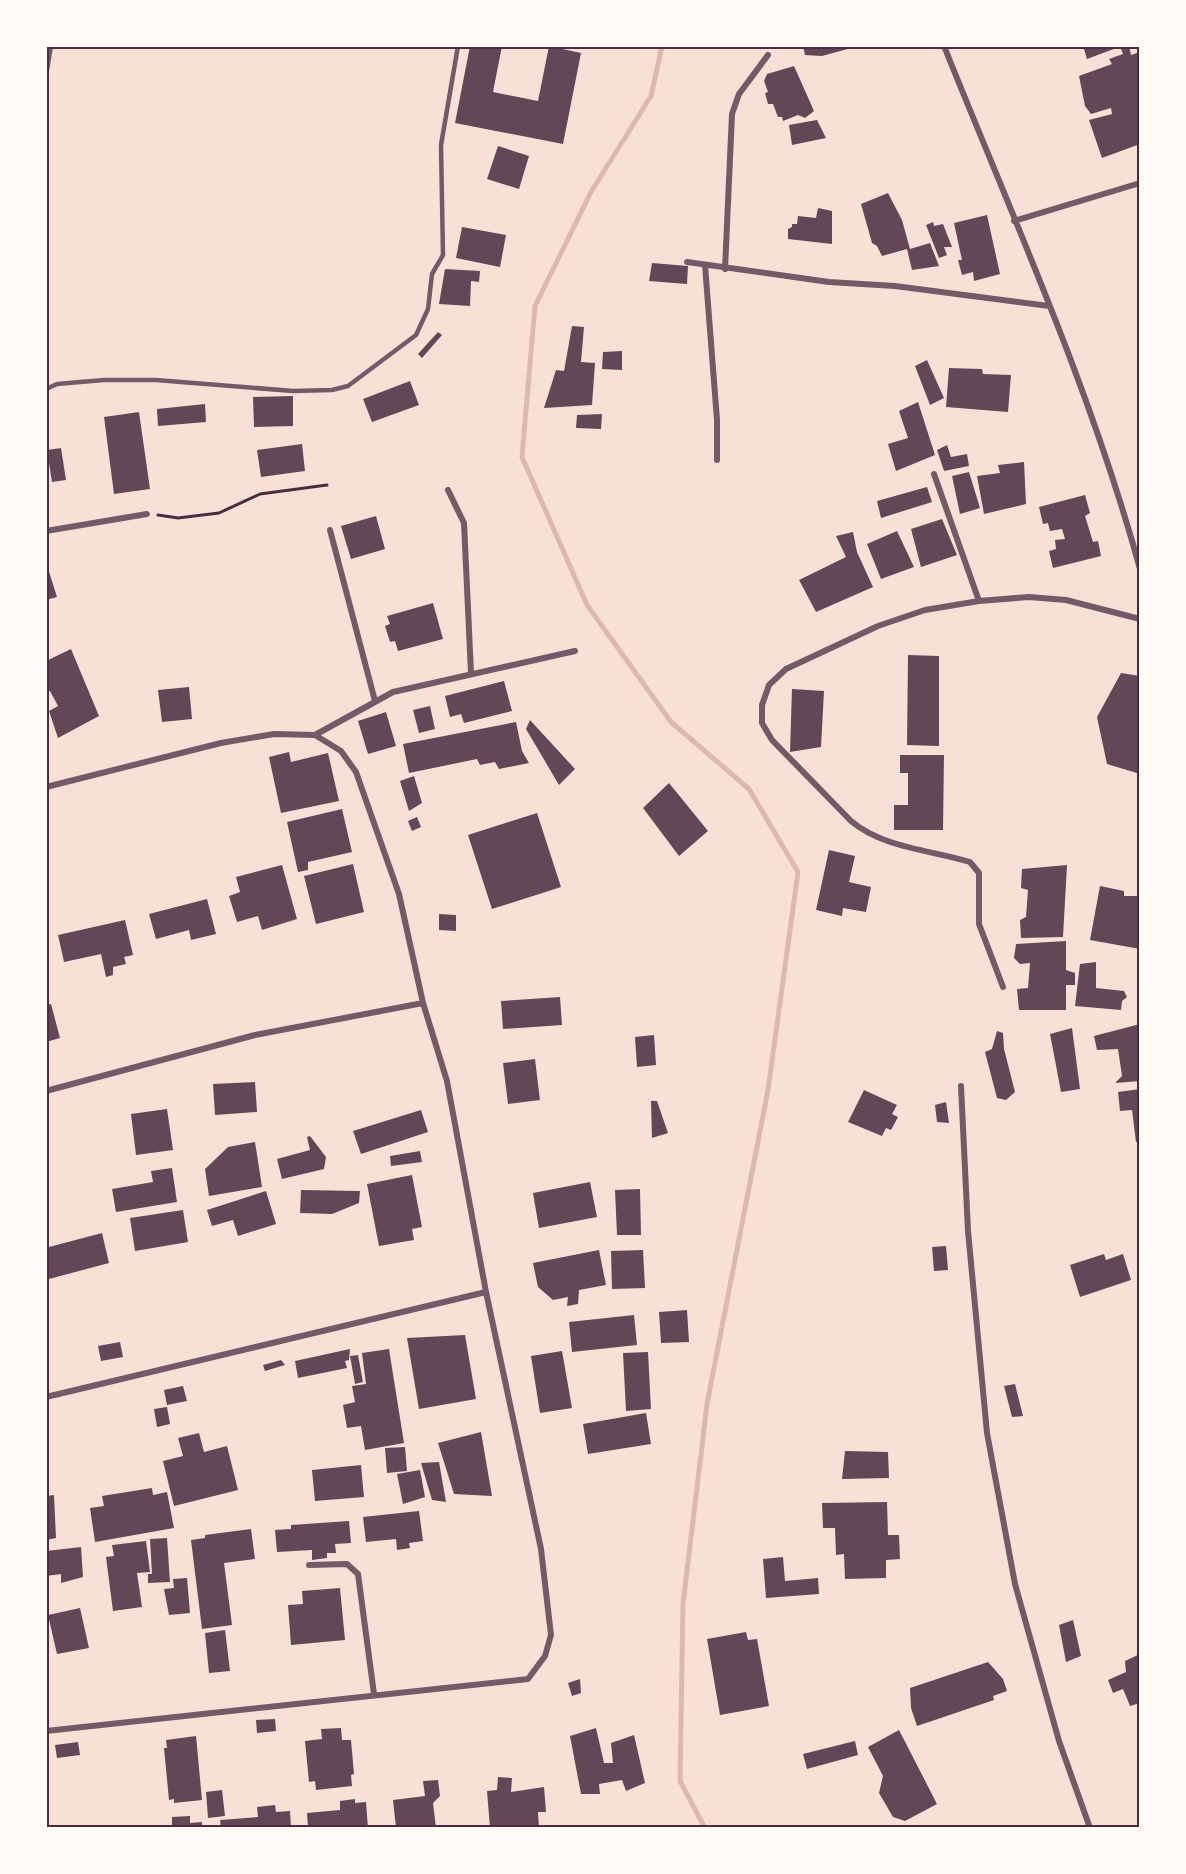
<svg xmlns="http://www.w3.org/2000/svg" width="1186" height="1874" viewBox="0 0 1186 1874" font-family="'Noto Sans',sans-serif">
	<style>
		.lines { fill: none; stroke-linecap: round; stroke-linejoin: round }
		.stream { stroke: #dcb8b0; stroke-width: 5 }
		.building { fill: #644757 }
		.path { stroke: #4a2c40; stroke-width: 3 }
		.service { stroke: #755966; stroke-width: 4.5 }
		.minor { stroke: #755966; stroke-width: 6 }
		.neatline { fill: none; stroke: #4a2c40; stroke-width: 2 }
	</style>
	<rect width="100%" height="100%" fill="#f7e1d7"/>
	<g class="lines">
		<path class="stream" d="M662,46L651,96L591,192L535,306L522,457L587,605L671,722L749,789L798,872L768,1090L707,1404L683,1604L680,1781L705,1828"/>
	</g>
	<path class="building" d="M470,46H502L493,92L538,101L549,46L581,53L563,144L455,123Z
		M803,46H855V47L822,56L805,55Z
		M1083,46H1119V47L1087,59Z
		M1120,46H1129L1131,55L1140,52V144L1102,158L1089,120L1112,114L1111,108L1091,114L1085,106L1079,76L1112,64L1109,59L1123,54Z
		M794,66L814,111L805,118L798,115L783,121L782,117H778L773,104H768L765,93L768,92L764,81L767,74Z
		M817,120L826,138L792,145L789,125Z
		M498,146L529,156L519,189L487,179Z
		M888,193L902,220L910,249L930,243L939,266L912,270L907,249L882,256L877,246L872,243L861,204Z
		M818,208L832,211V244L788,239V229L792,227V224H797L798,216L816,218Z
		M987,215L1000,274L974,281L973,272L962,275L958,260H962L954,223Z
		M933,222L934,226L943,224L952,247H944L947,255L939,258L926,225Z
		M462,227L506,235L500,267L456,258Z
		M652,263L688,266L687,284L649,281Z
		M445,269L480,271L479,282L471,281L470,306L439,304Z
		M572,326L584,327L581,362L595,363L592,405L544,408L556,370L564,371Z
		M438,332L442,335L422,358L418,354Z
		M622,351V370L602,369L603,352Z
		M927,360L944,398L930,405L915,366Z
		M949,368L982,369L983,374L1011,375L1008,412L946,407Z
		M410,381L419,405L372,422L363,399Z
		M293,396V426L254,427L253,397Z
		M918,402L935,455L896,471L888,444L908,438L899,411Z
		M205,404L206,422L158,426L157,409Z
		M139,412L150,489L114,494L104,417Z
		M602,414L601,429L576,428L577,415Z
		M302,444L305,471L261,477L257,450Z
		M947,445L951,457L967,454L969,466L944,471L937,450Z
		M61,448L66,480L52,482L47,450Z
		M1024,462L1026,504L984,514L977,476L1000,473L998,465Z
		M969,472L980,508L960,514L952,476Z
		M927,487L932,502L881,518L877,501Z
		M1085,495L1090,513L1085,516L1093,542L1098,541L1101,556L1053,568L1049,551L1056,549L1055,540L1065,539L1062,529L1050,531L1048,523L1043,524L1039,507Z
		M376,516L385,549L351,559L341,526Z
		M942,519L957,555L921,567L911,529Z
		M897,531L914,567L881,579L867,544Z
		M853,532L857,552L873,587L816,612L799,580L846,557L836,536Z
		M46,562L57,597L46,600Z
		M433,603L443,639L398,651L395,641L390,642L385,626L390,624L387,616Z
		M71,649L99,716L58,738L49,711L58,706L50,691L46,692V661Z
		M908,655L939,656V746L907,745Z
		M1121,673L1140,676V774L1107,764L1097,717Z
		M504,681L512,711L464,723L461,714L450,717L445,696Z
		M189,687L192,719L162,722L158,690Z
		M792,689L824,691L821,747L790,752Z
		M430,706L435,729L419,733L413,710Z
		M386,712L396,746L368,754L358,721Z
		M530,720L575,769L559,785L526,729Z
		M516,722L522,751L529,763L499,769L495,762L480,765L477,759L409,773L403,744Z
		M289,752L291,762L328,753L339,801L281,813L269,757Z
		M900,755H944L943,830H894V805H908V773H900Z
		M414,776L422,803L409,811L400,781Z
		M669,783L708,831L679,856L643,808Z
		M342,809L352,852L308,862V870L298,872L287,822Z
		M537,813L561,887L492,909L468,835Z
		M417,817L421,827L412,831L408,821Z
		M829,850L855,856L849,882L871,887L866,912L843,908L842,916L816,910Z
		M353,864L364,912L316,924L304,876Z
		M282,865L297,919L262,930L258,916L237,922L229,896L240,892L236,877Z
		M1067,865L1063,937L1021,938L1020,920L1026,917L1028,890L1021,888L1022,869Z
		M1100,886L1124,891V896H1138L1140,949L1090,940Z
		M207,899L216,934L191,940L189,930L156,939L149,914Z
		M439,914L456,915V931L439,930Z
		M125,920L133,955L124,957L126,964L113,967V975L106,977L101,954L64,962L58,935Z
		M1066,941V970L1075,973V985H1066V1010H1019L1017,989L1028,988L1030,963L1020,964L1014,958L1016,944Z
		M1096,962V988L1124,991L1127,997L1122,1001L1121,1010L1075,1006L1080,964Z
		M560,997L562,1025L503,1029L501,1001Z
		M51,1004L60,1038L46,1042V1005Z
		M1140,1024V1081L1115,1083L1122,1076L1118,1049L1097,1050L1094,1036Z
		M1072,1028L1080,1089L1061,1092L1050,1034Z
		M997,1031L1003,1033L1004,1049L1015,1092L1006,1100L997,1098L985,1052L992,1049Z
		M654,1035L656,1065L637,1067L635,1037Z
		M535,1059L540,1100L508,1104L503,1063Z
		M255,1082L257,1112L215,1115L213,1084Z
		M1140,1089V1142H1136L1132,1110L1120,1111L1118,1092Z
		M864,1090L897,1105L892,1114L898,1117L891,1130L886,1128L882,1136L848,1122Z
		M651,1101H657L668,1133L652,1138Z
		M946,1102L949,1123L937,1122L935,1105Z
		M167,1109L173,1150L136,1155L131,1114Z
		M421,1110L428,1132L361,1154L353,1131Z
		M310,1136L326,1157L324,1169L282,1179L277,1159L310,1150L307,1137Z
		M255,1142L262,1187L209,1196L205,1169L228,1147Z
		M420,1151L422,1162L391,1166L390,1156Z
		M172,1168L177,1202L116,1212L112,1189L153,1182L151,1171Z
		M412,1175L422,1227L412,1229L414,1240L379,1246L367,1184Z
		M590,1182L597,1217L539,1228L533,1193Z
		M640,1189L641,1235H617L615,1190Z
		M301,1190L360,1191L359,1203L332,1214L300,1213Z
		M266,1191L276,1224L238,1236L233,1220L212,1226L207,1210Z
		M183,1210L188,1242L135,1251L130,1218Z
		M102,1233L109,1263L49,1279V1247Z
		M946,1246L948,1270L934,1271L932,1247Z
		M599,1250L606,1285L579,1290L578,1304L567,1306L568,1297L553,1300L538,1287L533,1263Z
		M643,1250L645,1288L612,1289L611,1251Z
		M1104,1254L1106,1260L1123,1254L1131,1280L1080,1297L1070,1265Z
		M687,1310L689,1342L661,1343L659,1312Z
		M634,1315L637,1345L572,1352L569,1322Z
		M465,1335L476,1399L419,1409L407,1338Z
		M120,1342L123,1357L101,1361L98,1346Z
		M350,1349L349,1360L345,1361L347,1368L298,1378L295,1361Z
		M389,1349L404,1443L365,1450L361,1426L347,1428L343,1405L355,1402L352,1386L366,1384L362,1353Z
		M562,1351L572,1408L540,1413L531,1356Z
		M648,1352L651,1409L626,1411L623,1353Z
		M358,1355L363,1382L355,1384L350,1356Z
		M281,1360L285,1365L265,1371L263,1365Z
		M1015,1384L1023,1416L1012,1417L1004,1386Z
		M183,1386L187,1401L167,1405L164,1390Z
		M167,1407L170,1424L157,1427L154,1409Z
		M646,1413L651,1444L588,1454L583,1424Z
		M481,1432L492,1496L454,1494L438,1443Z
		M199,1433L204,1452L227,1446L238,1490L174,1506L163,1461L183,1456L178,1438Z
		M405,1447L407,1471L387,1473L385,1448Z
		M845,1451L888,1452L889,1478L842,1479Z
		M439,1462L446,1502L432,1500L421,1463Z
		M361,1465L364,1497L315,1501L312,1470Z
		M420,1470L425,1497L403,1504L397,1474Z
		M152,1488L153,1495L167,1492L174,1528L95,1542L90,1508L104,1506L102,1496Z
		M54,1495L56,1538L46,1540V1496Z
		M887,1502L888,1535H899L900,1559L886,1560V1578L845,1579L844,1554L836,1555L835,1528H823L822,1503Z
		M419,1511L423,1541L409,1543L410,1548L397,1550L396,1539L366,1542L363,1517Z
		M349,1521L351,1543L335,1544L336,1553H327V1558L312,1560V1550L277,1552L275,1530L291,1529V1525Z
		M251,1529L255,1559L224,1563L232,1625L202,1629L191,1540L205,1538V1535Z
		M167,1538L170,1582L148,1583V1574H152L150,1539Z
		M146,1541L150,1572L137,1573L142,1607L113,1611L106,1557L114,1556L112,1545Z
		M81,1547L83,1577L61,1583V1574L46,1576V1551Z
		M783,1557L785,1581L818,1578L819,1594L766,1598L763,1559Z
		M187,1578L190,1613L169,1615L164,1589L174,1588L173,1579Z
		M340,1588L345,1640L291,1645L288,1605L303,1604L302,1591Z
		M80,1608L89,1648L57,1654L48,1615Z
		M1073,1620L1081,1656L1066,1662L1059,1625Z
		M225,1630L230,1671L209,1673L205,1633Z
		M746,1632L748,1640L757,1639L769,1706L720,1715L707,1639Z
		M1140,1654V1703L1130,1706L1123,1689L1113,1693L1108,1680L1126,1672L1125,1661Z
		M988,1662L1003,1679L1007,1691L993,1696L994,1700L917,1726L911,1708L910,1688Z
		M580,1679L581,1693L572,1696L568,1683Z
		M275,1719L276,1731L257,1733L256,1720Z
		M341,1728L342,1740H351L354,1774L351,1775L352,1786L316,1790L315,1781L309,1782L305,1741L322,1739L321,1729Z
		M596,1728L604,1763H613L611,1743L634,1735L645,1783L626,1791L622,1780L599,1784L600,1794H581L570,1736Z
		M899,1730L937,1804L905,1821L893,1817L879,1793L883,1776L868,1747Z
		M196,1736L202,1800L174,1803V1799L169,1800L164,1748H167L166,1740Z
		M855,1741L858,1755L807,1769L803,1754Z
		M78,1742L80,1755L57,1758L55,1745Z
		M498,1777L512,1778L511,1792L544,1787L546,1812H538L539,1828H490L487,1791L497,1790Z
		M438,1780L440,1796L433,1803L436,1828H396L393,1800L425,1796L423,1781Z
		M222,1790L225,1816L208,1818L206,1792Z
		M355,1799V1803L366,1802L368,1828H308L307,1813L340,1810V1801Z
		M275,1805L276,1812L290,1811L291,1828H221L220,1820L258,1817L257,1807Z
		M190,1816V1823L202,1822V1828H168L172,1825V1817Z"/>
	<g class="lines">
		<path class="path" d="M158,515L178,518L219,513L260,494L327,485"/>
		<path class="service" d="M46,76L51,46
			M46,389L57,384L104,380H156L293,391L332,390L348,386L416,335L428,309L432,274L443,255L441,145L458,46"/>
		<path class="minor" d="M944,46C1013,218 1091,390 1140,569
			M1014,221L1140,183
			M687,262L829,282L895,286L1049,306
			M705,265L717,420V460
			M725,269L732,114L739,94L768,55
			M934,474L979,601
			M448,490L464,523L471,673
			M330,530L375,701
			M46,531L147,514
			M315,735L393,692L575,651
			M46,787L221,743L274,734L315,735L341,751L356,772L399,894L423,1003L447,1081L486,1292L541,1549L551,1635L545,1656L528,1679L46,1731
			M1003,987L979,924V873L970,862C931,850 883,848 851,821L772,740L762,723V705L769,685L786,669L878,626L925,610L979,601L1029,597L1066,600L1140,619
			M961,1086L968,1231L987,1433L1015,1584L1059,1741L1090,1828
			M46,1091L255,1035L423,1003
			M46,1397L486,1292
			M309,1565L347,1564L358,1574L374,1694"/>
	</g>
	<rect width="1186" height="1874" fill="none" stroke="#fffaf5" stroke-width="96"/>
	<rect x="48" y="48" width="1090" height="1778" class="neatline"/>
</svg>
